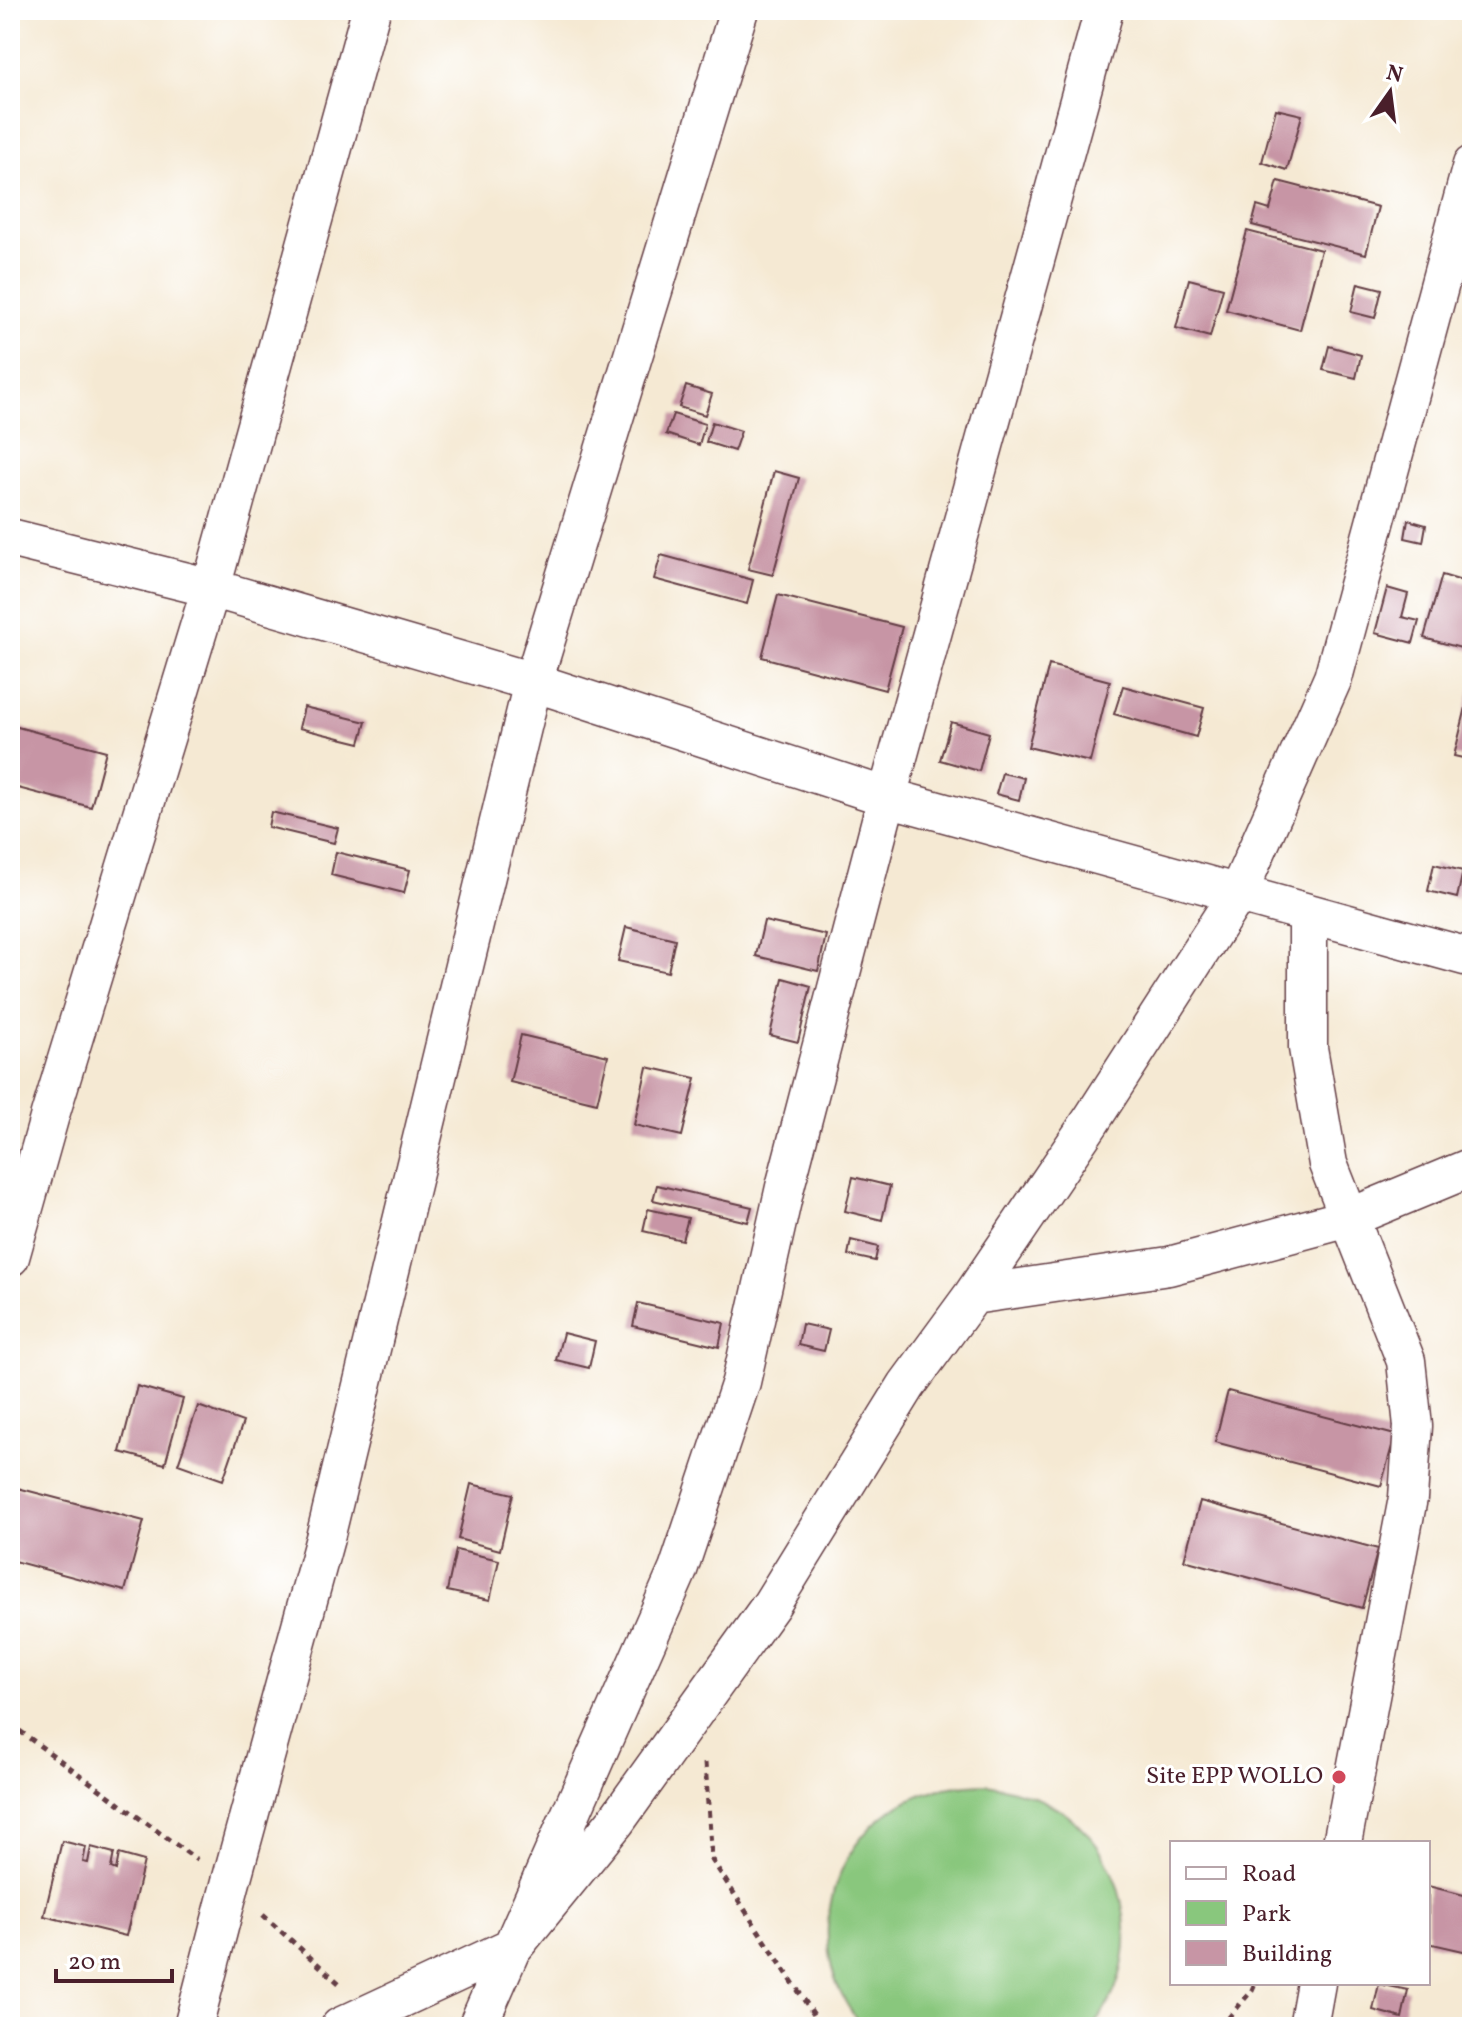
<svg xmlns="http://www.w3.org/2000/svg" width="1482" height="2037" viewBox="0 0 1482 2037" font-family="Vollkorn,serif">
	<style>
		.green { fill: #89c77d; stroke: #6a7354; stroke-width: 2 }
		.building { fill: #c795a5 }
		.lines { fill: none; stroke-linecap: round; stroke-linejoin: round }
		.street-casing { stroke: #643d44; stroke-width: 41 }
		.path { stroke: #643d44; stroke-width: 5; stroke-dasharray: 6 6; stroke-linecap: butt }
		.street { stroke: #fff; stroke-width: 38 }
		.poi-dot { fill: #d1495b; stroke: #fff; stroke-width: 3 }
		.labels { text-anchor: middle; dominant-baseline: central; stroke-width: 6; stroke-linejoin: round; paint-order: stroke }
		.poi-label { font-size: 24px; fill: #4a1f2b; stroke: #fff; text-anchor: end }
	</style>
	<rect width="100%" height="100%" fill="#fff"/>
	<filter id="ink" filterUnits="userSpaceOnUse"><feTurbulence type="fractalNoise" baseFrequency=".0125" numOctaves="2"/><feDisplacementMap in="SourceGraphic" scale="16" xChannelSelector="R" yChannelSelector="G"/><feConvolveMatrix kernelMatrix="1 2 1 2 8 2 1 2 1" color-interpolation-filters="sRGB"/></filter>
	<filter id="wash" filterUnits="userSpaceOnUse"><feTurbulence type="fractalNoise" baseFrequency=".006" numOctaves="4" result="noise"/><feDisplacementMap in="SourceGraphic" scale="32" xChannelSelector="R" yChannelSelector="G"/><feGaussianBlur stdDeviation="1.8" result="paint"/><feColorMatrix in="noise" values="0 0 0 0 0 0 0 0 0 0 0 0 0 0 0 0 0 1.4 0 .05"/><feComposite in="paint" operator="in"/></filter>
	<g filter="url(#wash)">
		<rect width="100%" height="100%" fill="#f5e9d3"/>
		<path class="green" d="M987,1784C1016,1789 1042,1797 1066,1814C1132,1862 1146,1966 1092,2027H862C851,2012 841,1997 835,1979C813,1913 842,1836 903,1803C929,1788 958,1785 987,1784Z"/>
		<g id="blocks">
			<path class="building" d="M1276,109L1302,115L1287,170L1262,162Z
				M1278,181L1378,207L1366,254L1252,225L1257,206L1270,210Z
				M1247,231L1321,250L1300,330L1226,310Z
				M1189,279L1223,288L1210,337L1176,328Z
				M1358,283L1382,289L1375,318L1351,312Z
				M1329,346L1361,355L1356,378L1323,370Z
				M686,386L712,394L705,415L679,407Z
				M673,414L705,424L699,445L666,434Z
				M712,422L741,431L734,451L706,442Z
				M774,471L799,478L773,575L748,569Z
				M1408,520L1426,525L1423,542L1405,538Z
				M661,555L753,580L747,604L654,579Z
				M1442,575L1472,584V651L1424,638Z
				M1387,588L1408,594L1402,617L1419,621L1413,643L1375,633Z
				M778,595L902,627L885,690L762,657Z
				M1049,665L1110,681L1090,762L1028,747Z
				M1123,686L1204,708L1196,737L1114,714Z
				M1471,687H1472V760L1454,756Z
				M304,707L366,722L360,743L299,728Z
				M951,722L989,733L979,771L940,760Z
				M10,725L106,751L91,807L10,786Z
				M1002,773L1024,778L1019,800L996,794Z
				M271,812L338,828L334,843L268,827Z
				M336,852L410,870L404,893L331,875Z
				M1434,864L1463,871L1457,898L1428,891Z
				M764,921L826,935L818,971L756,956Z
				M626,927L675,939L668,972L618,961Z
				M783,978L811,986L798,1042L770,1035Z
				M521,1035L608,1056L597,1103L510,1082Z
				M647,1067L696,1078L682,1136L634,1125Z
				M853,1177L890,1186L882,1220L845,1211Z
				M657,1185L752,1207L748,1222L653,1200Z
				M648,1209L688,1218L682,1240L643,1231Z
				M851,1240L878,1247L875,1261L848,1255Z
				M638,1303L724,1323L719,1347L633,1326Z
				M802,1324L829,1330L824,1351L798,1345Z
				M563,1333L595,1341L589,1368L556,1360Z
				M137,1386L183,1399L165,1464L120,1452Z
				M1228,1391L1395,1435L1381,1486L1215,1442Z
				M198,1406L243,1422L223,1480L178,1464Z
				M471,1484L513,1494L500,1550L458,1539Z
				M10,1486L144,1521L125,1591L10,1560Z
				M1200,1501L1378,1549L1362,1608L1184,1560Z
				M456,1550L499,1560L490,1600L447,1591Z
				M62,1841L86,1847L83,1862L88,1863L91,1847L114,1853L111,1868L116,1870L119,1854L144,1861L126,1936L44,1916Z
				M1428,1886L1472,1897V1953L1428,1943Z
				M1379,1984L1408,1990L1402,2018L1373,2010Z"/>
		</g>
	</g>
	<g filter="url(#ink)">
		<use href="#blocks" fill-opacity="0" stroke="#643d44" stroke-width="2"/>
		<g class="lines">
			<g class="street-casing">
				<path id="street" d="M10,538L211,588L533,682L887,797L1472,958
					M1308,913V1048L1328,1164L1406,1361L1413,1426L1408,1498L1342,1843
					M10,1257L50,1115L211,588L371,10
					M973,1295L1169,1266L1349,1218L1472,1167
					M193,2027L230,1885L325,1538L533,682L739,10
					M340,2027L514,1946L616,1821L771,1605L907,1385L973,1295L1091,1121L1238,893L1333,678L1472,165
					M477,2027L678,1570L741,1382L785,1187L887,797L1104,10
					M1308,2027L1316,1983"/>
			</g>
			<path class="path" d="M10,1724L197,1860
				M705,1763L712,1860L822,2027
				M263,1915L342,1986
				M1221,2027L1252,1990L1255,1983"/>
			<use href="#street" class="street"/>
		</g>
	</g>
	<circle class="poi-dot" cx="1339" cy="1777" r="8"/>
	<g class="labels">
		<g class="poi-label">
			<text x="1323" y="1777">Site EPP WOLLO</text>
		</g>
	</g>
	<rect width="1482" height="2037" fill="none" stroke="#fff" stroke-width="40"/>
	<rect x="1170" y="1841" width="260" height="144" fill="#ffffff" stroke="#b7a5aa" stroke-width="2"/>
	<rect x="1186" y="1867" width="40" height="12" fill="#ffffff" stroke="#b7a5aa" stroke-width="2"/>
	<text x="1242" y="1881" font-size="24" fill="#4a1f2b">Road</text>
	<rect x="1186" y="1901" width="40" height="24" fill="#89c77d" stroke="#b7a5aa" stroke-width="2"/>
	<text x="1242" y="1921" font-size="24" fill="#4a1f2b">Park</text>
	<rect x="1186" y="1941" width="40" height="24" fill="#c795a5" stroke="#b7a5aa" stroke-width="2"/>
	<text x="1242" y="1961" font-size="24" fill="#4a1f2b">Building</text>
	<g transform="translate(1390 92) rotate(14)" stroke="#ffffff" stroke-width="6" paint-order="stroke">
	<path d="M0-6L14 30L0 20L-14 30Z" fill="#4a1f2b"/>
	<text y="-12" font-size="22" font-weight="bold" text-anchor="middle" fill="#4a1f2b">N</text>
	</g>
	<path d="M56 1969v12h116v-12" fill="none" stroke="#4a1f2b" stroke-width="4"/>
	<text x="68" y="1969" font-size="24" fill="#4a1f2b" stroke="#ffffff" stroke-width="6" paint-order="stroke">20 m</text>
</svg>
